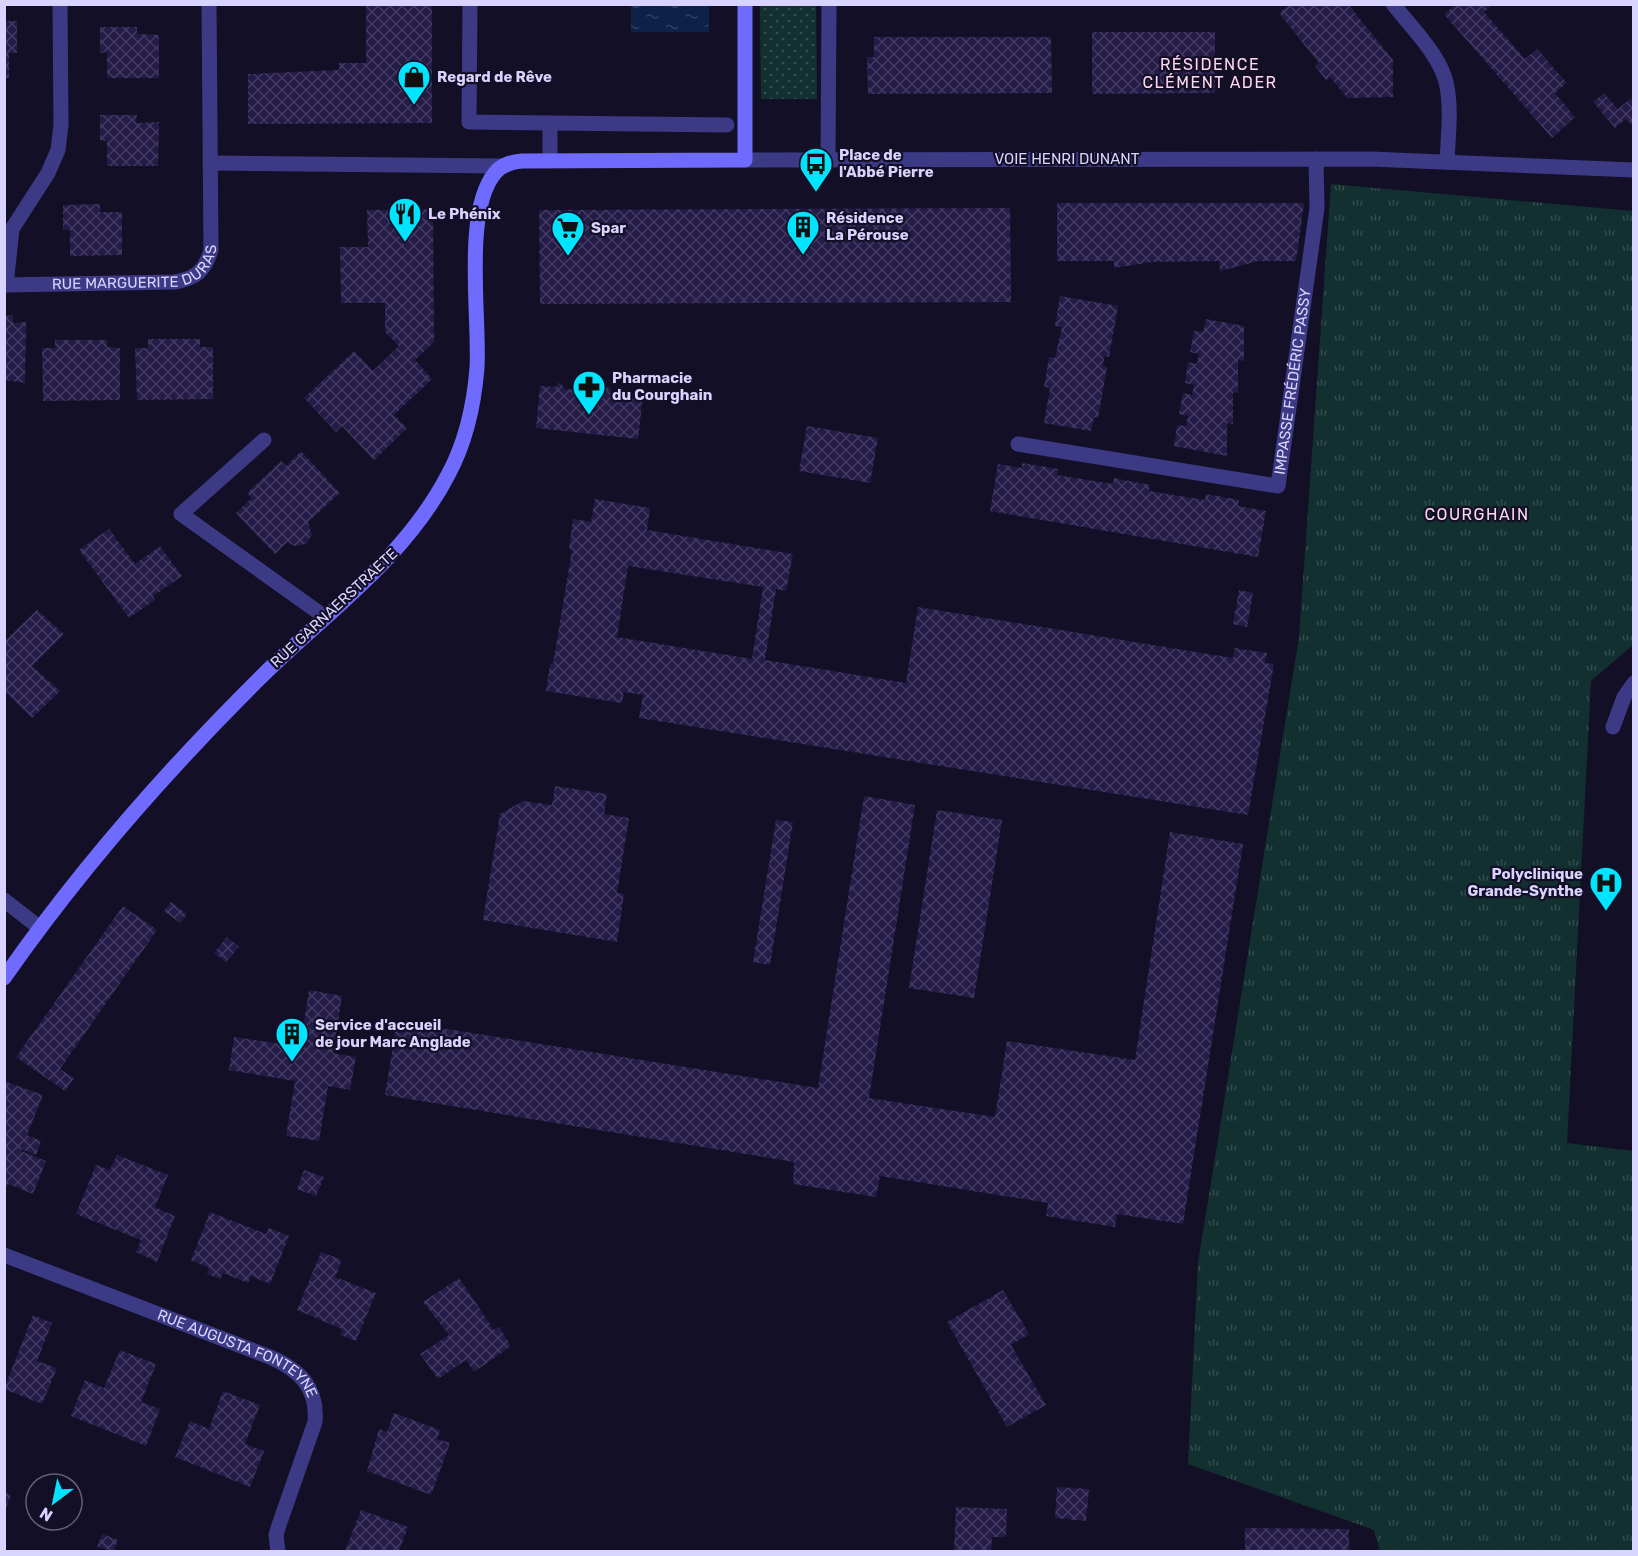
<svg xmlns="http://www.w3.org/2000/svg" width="1638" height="1556" viewBox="0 0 1638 1556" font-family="Rubik,sans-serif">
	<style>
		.grass { fill: url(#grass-dots) }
		.park { fill: url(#park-tufts) }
		.water { fill: url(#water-ripples) }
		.building { fill: url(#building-cross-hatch); fill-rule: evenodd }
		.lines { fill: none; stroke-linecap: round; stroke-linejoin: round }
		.lane { stroke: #3d3a85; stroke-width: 15 }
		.street { stroke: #3d3a85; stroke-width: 15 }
		.secondary { stroke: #6f6bff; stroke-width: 15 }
		.labels { text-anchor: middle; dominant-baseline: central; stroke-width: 4.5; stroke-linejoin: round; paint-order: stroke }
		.poi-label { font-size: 15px; font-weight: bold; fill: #d9d4ff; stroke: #130f26; text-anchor: start }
		.street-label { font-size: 15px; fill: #d9d4ff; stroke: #130f26 }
		.neighbourhood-label { font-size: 16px; letter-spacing: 1.5px; fill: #ffd6f0; stroke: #130f26 }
	</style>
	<defs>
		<pattern id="grass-dots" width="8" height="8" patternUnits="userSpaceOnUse" patternTransform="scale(1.5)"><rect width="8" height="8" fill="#12302f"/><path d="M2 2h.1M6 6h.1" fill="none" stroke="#344d4e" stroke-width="1.8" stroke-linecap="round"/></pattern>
		<pattern id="park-tufts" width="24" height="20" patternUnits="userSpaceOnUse" patternTransform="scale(1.5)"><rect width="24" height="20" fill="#12302f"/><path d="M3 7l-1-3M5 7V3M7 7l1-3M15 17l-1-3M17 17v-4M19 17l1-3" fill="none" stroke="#344d4e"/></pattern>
		<pattern id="water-ripples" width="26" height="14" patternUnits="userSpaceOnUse" patternTransform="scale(1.5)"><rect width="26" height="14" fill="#0c2248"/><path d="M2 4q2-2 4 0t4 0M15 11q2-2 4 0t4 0" fill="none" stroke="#2f4163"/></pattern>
		<pattern id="building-cross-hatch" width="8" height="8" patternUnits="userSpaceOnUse" patternTransform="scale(1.5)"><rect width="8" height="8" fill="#241b47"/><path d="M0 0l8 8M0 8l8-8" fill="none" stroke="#433b63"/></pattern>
	</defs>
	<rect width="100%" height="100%" fill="#130f26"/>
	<path class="grass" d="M760,5H816L817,99H761Z"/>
	<path class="park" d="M1331,184L1633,211V645L1591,681L1567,1143L1633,1151V1551H1380L1374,1530L1188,1464L1198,1263L1299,637Z"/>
	<path class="water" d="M631,5H709V32H631Z"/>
	<path class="building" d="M366,4H432V123L248,124V74L339,70V63H366Z
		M1290,4H1348L1393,60V97L1347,98L1330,77L1326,80L1315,66L1319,63L1279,13Z
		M1456,4H1493L1484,12L1525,59L1537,49L1567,83L1555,93L1575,117L1552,138L1444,14Z
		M4,21H17V53H9V78H4Z
		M100,27H137V34L159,35V78H107V52L100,53Z
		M1092,32H1215V93L1092,94Z
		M874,37H1051L1052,93L868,94L867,57H874Z
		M1604,93L1618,109L1634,96V127L1626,119L1615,128L1593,102Z
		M100,115H137L136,123L159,122L158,166H107V141L100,140Z
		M1057,203H1304L1296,261H1258L1220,271L1219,261L1152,262L1114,268V261H1057Z
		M100,204V212H122V255L70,256V230H63V205Z
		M1010,208L1011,302L540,304L539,210Z
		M433,209L434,342L415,360L432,379L394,415L407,428L374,460L342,426L336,432L304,398L354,351L373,371L399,346L385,332V303H341L340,247H368L367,210Z
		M1060,296L1118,306L1109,357L1104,356L1103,366L1107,367L1098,418L1094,417L1091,431L1044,423L1050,388L1044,387L1049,357L1055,358L1062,327L1055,326Z
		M13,315V323L26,322L25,383L4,380V316Z
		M1206,319L1244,326V361L1238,360V393L1233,392V424L1227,423V456L1174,446L1177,425L1186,426L1188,416L1179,414L1183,393L1192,395L1194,385L1185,383L1188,362L1197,364L1199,354L1190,352L1194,331L1203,332Z
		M148,339H200V347H213V399L137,400L135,348H148Z
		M55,340H107V347L120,348V400L43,401L42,348H55Z
		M560,382L565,389L592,391V386L611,388L610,393L643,396L638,439L536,428L540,386L555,387Z
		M807,426L878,438L870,483L799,471Z
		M301,451L340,493L308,522L312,535L306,544L295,546L287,542L275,554L236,513L252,498L247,493L281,461L286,466Z
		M1022,463L1058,469L1057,475L1113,484L1114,478L1150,485L1149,491L1205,500L1206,494L1239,500L1238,506L1266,511L1258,557L990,511L998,464L1022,468Z
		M595,499L650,508L647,530L793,554L786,591L776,589L765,660L906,683L918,607L1233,658L1235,648L1267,653L1265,663L1274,664L1248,815L639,718L643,695L624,692L622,703L546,691L550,664H553L572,550L569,549L573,519L591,522ZM628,566L763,587L752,659L617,637Z
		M109,529L135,564L160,546L182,576L153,596L155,600L129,618L79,550Z
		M1239,590L1253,593L1247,627L1233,624Z
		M37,610L64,634L32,666L60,691L32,718L7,693L4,695V642Z
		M555,786L607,794L604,814L629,818L617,893L624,894L617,942L483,920L500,814L523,801L552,805Z
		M864,796L915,805L869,1098L995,1117L1007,1041L1135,1060L1170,832L1243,844L1183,1224L1117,1214L1115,1227L1046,1216L1048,1203L880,1176L876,1197L793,1184L794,1162L385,1095L397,1021L818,1088Z
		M937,810L1002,820L974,998L909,988Z
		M776,820L793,822L770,965L753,962Z
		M171,902L187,914L180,923L164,911Z
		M123,906L157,930L60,1069L74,1078L65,1091L16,1057Z
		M227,937L239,947L226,962L214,953Z
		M309,990L342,996L333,1053L356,1057L350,1090L328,1086L319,1141L286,1136L295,1081L229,1070L234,1037L300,1047Z
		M4,1081L43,1095L27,1135L41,1141L36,1155L21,1149V1151L46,1161L33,1194L8,1184L4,1191Z
		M117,1155L168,1175L155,1207L175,1216L157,1262L136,1252L141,1240L76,1214L96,1165L110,1170Z
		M304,1170L324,1177L316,1196L297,1189Z
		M210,1212L266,1234L269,1228L289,1236L270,1284L251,1276L248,1283L223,1273L220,1279L207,1274L209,1268L191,1260Z
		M321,1252L342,1260L335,1277L376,1293L356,1341L340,1335L342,1329L297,1310Z
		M459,1278L494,1330L499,1327L511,1346L474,1372L466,1360L438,1379L420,1354L449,1335L423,1302Z
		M1003,1290L1029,1334L1011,1345L1046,1405L1007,1427L947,1322Z
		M33,1315L52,1323L37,1361L57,1368L42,1404L4,1389Z
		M120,1350L156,1364L141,1402L160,1409L146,1446L71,1416L85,1380L104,1388Z
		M223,1391L260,1405L245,1444L264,1451L250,1487L175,1457L190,1421L209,1429Z
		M394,1413L440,1430L437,1439L450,1443L431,1495L367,1471L379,1429L387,1432Z
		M1057,1487L1089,1489L1086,1521L1055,1518Z
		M4,1492L11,1495L5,1511H4Z
		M956,1507L1007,1509L1006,1537H992L991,1551H954Z
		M361,1510L408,1527L399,1551H345Z
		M1245,1528L1349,1529V1551H1245Z
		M102,1534L118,1540L114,1551L97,1547Z"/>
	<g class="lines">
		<g class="lane">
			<path d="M828,161L829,4"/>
			<path d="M264,440L181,514L325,617"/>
			<path id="s1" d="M1018,444L1278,486L1317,208L1316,159"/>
			<path d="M1613,727L1624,697L1634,683"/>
		</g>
		<g class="street">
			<path d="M470,4L469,122L727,125"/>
			<path d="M1393,4C1411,27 1439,54 1446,82C1452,107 1448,137 1447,162"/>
			<path d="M745,160L1371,159L1634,170"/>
			<path d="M550,161V123"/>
			<path d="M210,163L502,166"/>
			<path id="s2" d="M4,285L174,282C195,279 205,271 211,250L209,4"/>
			<path d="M6,285L12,229L48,173L58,150L61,125L60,4"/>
			<path d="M4,900L40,928"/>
			<path id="s3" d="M4,1255L270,1357C300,1370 318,1388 315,1422L279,1525L276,1535L278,1552"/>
		</g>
		<path class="secondary" d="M4,978C80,869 168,769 262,676C327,612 405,558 448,475C466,442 474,405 477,368C480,318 463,211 495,173C502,164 512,162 522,161L745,160V4"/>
	</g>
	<defs>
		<g id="shop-pin" transform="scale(1.725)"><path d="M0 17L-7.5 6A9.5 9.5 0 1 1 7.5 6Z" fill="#00e5ff" stroke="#130f26"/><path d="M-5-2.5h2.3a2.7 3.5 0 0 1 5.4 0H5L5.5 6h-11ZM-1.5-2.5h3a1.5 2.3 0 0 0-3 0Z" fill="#111"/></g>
		<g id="bus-pin" transform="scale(1.725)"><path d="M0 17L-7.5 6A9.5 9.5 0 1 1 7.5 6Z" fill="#00e5ff" stroke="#130f26"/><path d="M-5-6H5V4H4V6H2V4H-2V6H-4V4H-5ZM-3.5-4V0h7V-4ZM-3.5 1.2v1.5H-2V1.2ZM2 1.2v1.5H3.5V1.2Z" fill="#111"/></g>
		<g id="restaurant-pin" transform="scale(1.725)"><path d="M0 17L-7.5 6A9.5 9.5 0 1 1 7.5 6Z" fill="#00e5ff" stroke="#130f26"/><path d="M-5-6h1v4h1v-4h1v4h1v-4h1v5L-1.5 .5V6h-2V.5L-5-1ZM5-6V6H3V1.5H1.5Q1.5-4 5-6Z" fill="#111"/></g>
		<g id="building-pin" transform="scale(1.725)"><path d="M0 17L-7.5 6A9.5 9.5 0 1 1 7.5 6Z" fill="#00e5ff" stroke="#130f26"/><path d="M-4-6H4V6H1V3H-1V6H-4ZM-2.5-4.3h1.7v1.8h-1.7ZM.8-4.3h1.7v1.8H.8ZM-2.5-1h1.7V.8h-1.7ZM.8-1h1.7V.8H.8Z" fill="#111"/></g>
		<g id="supermarket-pin" transform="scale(1.725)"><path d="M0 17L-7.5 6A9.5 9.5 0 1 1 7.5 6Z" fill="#00e5ff" stroke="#130f26"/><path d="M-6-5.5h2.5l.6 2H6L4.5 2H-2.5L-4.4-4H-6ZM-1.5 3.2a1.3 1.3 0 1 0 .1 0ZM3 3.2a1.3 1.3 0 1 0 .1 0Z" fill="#111"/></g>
		<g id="pharmacy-pin" transform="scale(1.725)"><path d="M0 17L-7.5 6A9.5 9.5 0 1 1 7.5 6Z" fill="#00e5ff" stroke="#130f26"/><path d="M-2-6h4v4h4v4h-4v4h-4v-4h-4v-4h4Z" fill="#111"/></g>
		<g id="hospital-pin" transform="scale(1.725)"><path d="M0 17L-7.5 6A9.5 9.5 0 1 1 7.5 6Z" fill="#00e5ff" stroke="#130f26"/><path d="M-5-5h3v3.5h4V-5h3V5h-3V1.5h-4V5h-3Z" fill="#111"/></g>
	</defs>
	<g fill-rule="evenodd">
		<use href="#shop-pin" x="414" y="77"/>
		<use href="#bus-pin" x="816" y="164"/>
		<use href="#restaurant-pin" x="405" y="214"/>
		<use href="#building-pin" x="803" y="227"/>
		<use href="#supermarket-pin" x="568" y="228"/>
		<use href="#pharmacy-pin" x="589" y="387"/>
		<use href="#hospital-pin" x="1606" y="883"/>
		<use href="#building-pin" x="292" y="1034"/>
	</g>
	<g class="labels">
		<g class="poi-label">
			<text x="437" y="77">Regard de Rêve</text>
			<text x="839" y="155">Place de<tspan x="839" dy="17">l'Abbé Pierre</tspan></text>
			<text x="428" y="214">Le Phénix</text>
			<text x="826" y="218">Résidence<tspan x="826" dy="17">La Pérouse</tspan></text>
			<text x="591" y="228">Spar</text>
			<text x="612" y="378">Pharmacie<tspan x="612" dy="17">du Courghain</tspan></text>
			<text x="1583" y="874" text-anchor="end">Polyclinique<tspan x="1583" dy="17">Grande-Synthe</tspan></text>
			<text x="315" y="1025">Service d'accueil<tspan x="315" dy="17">de jour Marc Anglade</tspan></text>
		</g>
		<g class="street-label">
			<text x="1067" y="159">VOIE HENRI DUNANT</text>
			<text stroke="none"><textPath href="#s2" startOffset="138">RUE MARGUERITE DURAS</textPath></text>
			<text stroke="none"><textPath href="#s1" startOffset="369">IMPASSE FRÉDÉRIC PASSY</textPath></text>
			<text transform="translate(334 608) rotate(-43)">RUE GARNAERSTRAETE</text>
			<text stroke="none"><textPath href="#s3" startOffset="255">RUE AUGUSTA FONTEYNE</textPath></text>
		</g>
		<g class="neighbourhood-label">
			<text x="1210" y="64">RÉSIDENCE<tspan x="1210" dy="18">CLÉMENT ADER</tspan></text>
			<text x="1477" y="514">COURGHAIN</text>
		</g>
	</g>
	<rect width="1638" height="1556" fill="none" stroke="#d9d4ff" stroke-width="12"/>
	<g transform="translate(54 1502) rotate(212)"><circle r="28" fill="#130f26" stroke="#625e7d" stroke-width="1.5"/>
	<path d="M0-4.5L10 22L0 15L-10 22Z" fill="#00e5ff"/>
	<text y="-9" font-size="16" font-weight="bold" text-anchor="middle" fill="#d9d4ff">N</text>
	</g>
</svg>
